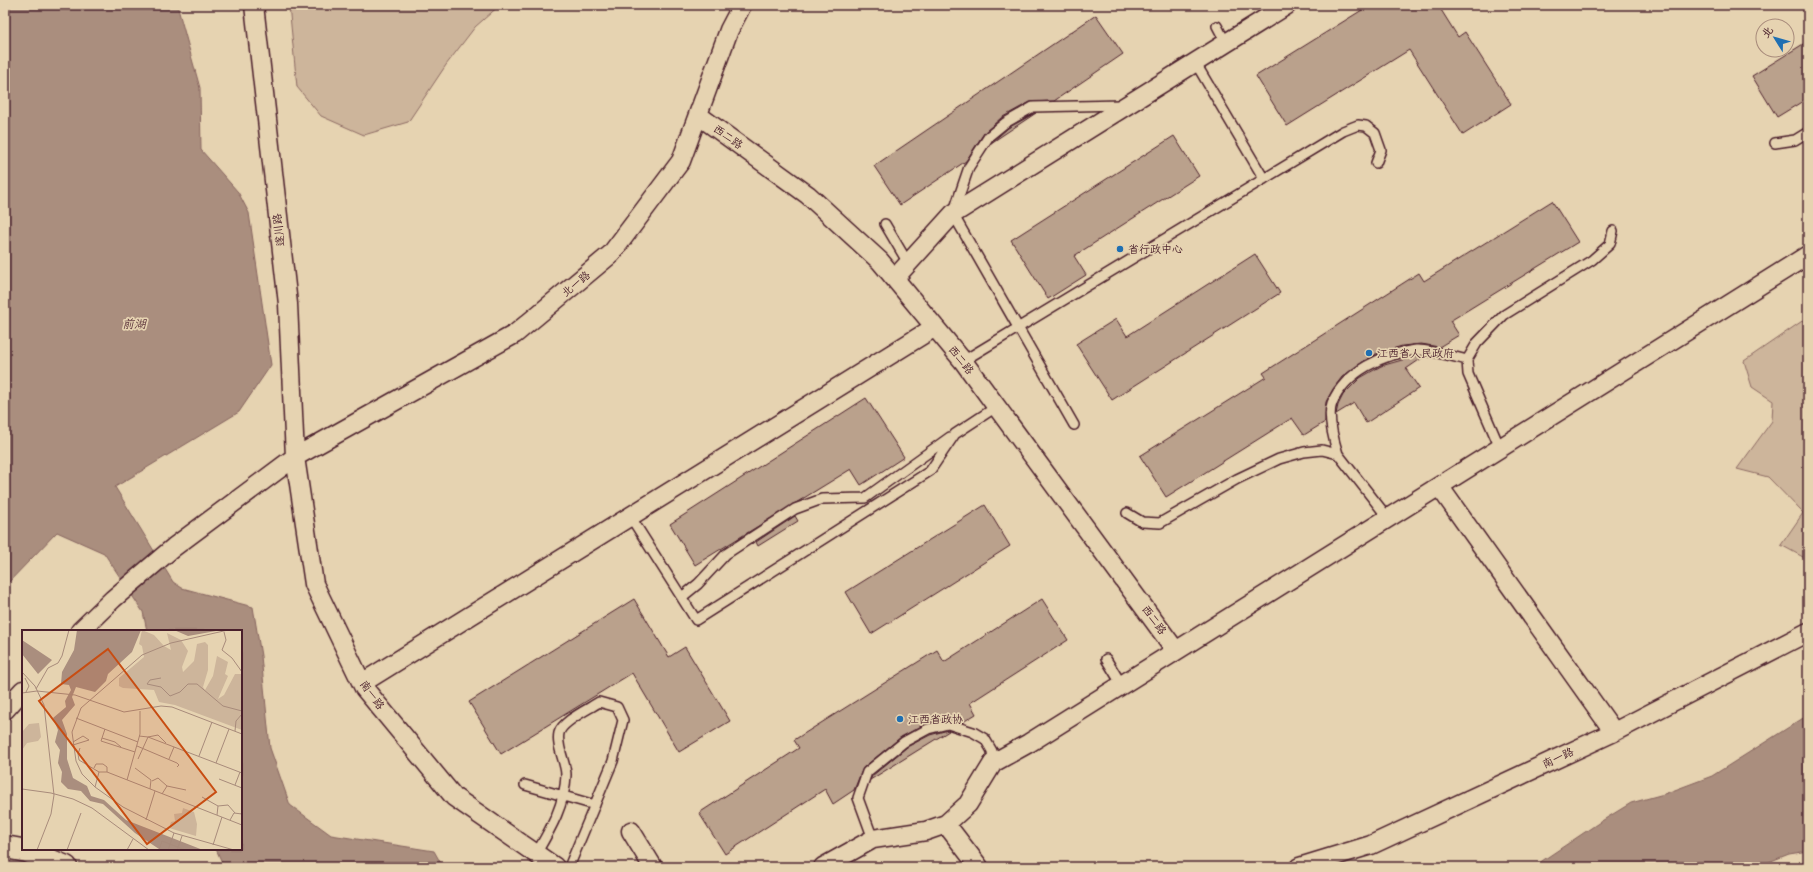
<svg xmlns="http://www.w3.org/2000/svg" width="1813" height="872" viewBox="0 0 1813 872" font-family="'Balsamiq Sans','LXGW WenKai TC',sans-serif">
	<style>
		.green { fill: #cdb59b; stroke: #8c6a63 }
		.water { fill: #aa8e7e; stroke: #84625d }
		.building { fill: #baa18c; stroke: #4a1f2b }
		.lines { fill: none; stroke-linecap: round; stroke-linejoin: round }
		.lane-casing { stroke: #4a1f2b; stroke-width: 12 }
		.street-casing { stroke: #4a1f2b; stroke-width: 21 }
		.secondary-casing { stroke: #4a1f2b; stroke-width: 25 }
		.lane { stroke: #e6d3b1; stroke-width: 9 }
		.street { stroke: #e6d3b1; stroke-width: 18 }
		.secondary { stroke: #e6d3b1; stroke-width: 22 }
		.poi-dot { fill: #1f6fb2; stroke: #e6d3b1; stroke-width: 1.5 }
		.labels { text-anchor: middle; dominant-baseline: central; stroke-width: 3.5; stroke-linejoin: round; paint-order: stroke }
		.street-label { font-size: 11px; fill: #4a1f2b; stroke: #e6d3b1 }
		.poi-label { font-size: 11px; fill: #4a1f2b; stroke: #e6d3b1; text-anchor: start }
		.water-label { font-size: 12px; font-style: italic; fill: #5d353c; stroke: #e6d3b1 }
		.inset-road { fill: none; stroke: #a88b7b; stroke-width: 1 }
		.view { fill: #c84d12; fill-opacity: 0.15; stroke: #c84d12; stroke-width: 2 }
		.inset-edge { fill: none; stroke: #4a1f2b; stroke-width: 2 }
	</style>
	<rect width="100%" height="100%" fill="#e6d3b1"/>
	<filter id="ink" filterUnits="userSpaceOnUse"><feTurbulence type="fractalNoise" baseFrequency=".025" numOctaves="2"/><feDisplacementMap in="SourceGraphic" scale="8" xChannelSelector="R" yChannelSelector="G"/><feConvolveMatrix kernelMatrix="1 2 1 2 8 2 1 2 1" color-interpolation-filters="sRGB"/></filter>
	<g filter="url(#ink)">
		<path class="green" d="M289,5H500L475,27L446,65L408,122L364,135L321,116L297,87Z
			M1808,317V567L1803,557L1781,545L1803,513L1768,477L1737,469L1772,421L1773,401L1752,387L1744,361Z"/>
		<path class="water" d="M5,5H177L200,88L201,150L238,192L249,213L271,365L239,412L115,487L173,582L182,588L253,607L261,656L270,748L290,805L331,835L434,851L443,867H224L216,849H241V631H147L143,612L104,553L57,532L5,586Z
			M1808,715V851L1789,854L1756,867H1533L1600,822L1631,803L1664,794L1712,776Z"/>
		<path class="building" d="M1370,5H1438L1458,37L1465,32L1511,104L1463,135L1409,50L1287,126L1256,76Z
			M1096,15L1123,54L1054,101L1030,102L1001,118L984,133L966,161L900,205L874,166Z
			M1808,41V98L1777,117L1752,76Z
			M1035,113H1036L991,143L1008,128Z
			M1174,136L1199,176L1074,256L1086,275L1048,299L1011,240Z
			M1552,201L1578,242L1450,321L1459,335L1439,347L1421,344L1402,346L1376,354L1364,361L1342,377L1333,389L1326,402L1325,422L1304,435L1292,418L1166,497L1140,456L1266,377L1263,373L1419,273L1424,281Z
			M1255,254L1280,293L1112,400L1076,344L1116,319L1127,336Z
			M1416,356H1425L1406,369L1419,388L1366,423L1354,403L1336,414L1338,405L1343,395L1360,378L1381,366Z
			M866,398L904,457L861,485L851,469L695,565L670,524Z
			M985,505L1010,546L871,634L846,592Z
			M795,516L798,521L758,546L756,542Z
			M634,599L669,657L685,647L730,721L679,752L632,673L501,754L469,702Z
			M1042,599L1068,640L970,703L976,714L963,722L947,718L927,723L901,737L863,768L854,790L833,804L825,789L725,854L699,813L799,748L794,740L937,650L944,662Z
			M948,730L949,731L870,780L872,776L907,747L930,735Z"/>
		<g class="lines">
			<g class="lane-casing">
				<path id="lane" d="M1217,26L1226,43
					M1195,62L1264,179
					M1775,143L1795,140L1808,132
					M885,224L908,263
					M963,361L1343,131L1358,125L1366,126L1375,133L1381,150L1376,163
					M1074,425L953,214L969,167L989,136L1005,123L1033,107L1121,105
					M1500,448L1468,374L1467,360L1477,343L1504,315L1592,260L1610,244L1613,231
					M1338,454C1334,441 1327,416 1332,403C1346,371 1383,354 1416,350C1427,349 1455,357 1467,360
					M1127,513L1142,522L1160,523L1237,479L1279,459L1304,452L1322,450L1338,454L1388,518
					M630,516L696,620L930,471L955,434L996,407
					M682,597L698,584L726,554L795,509L822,499L865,498L950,437
					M1106,659L1122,685
					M525,785L595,805
					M873,839L858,798L867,772L904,742L928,729L948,724L973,732L985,739L992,751L993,763
					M536,854C550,830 565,805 566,775C566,762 556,747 559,733C562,721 589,709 599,702L617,707L623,720L613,761L569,867"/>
			</g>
			<g class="street-casing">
				<path id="street" d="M254,5L288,304L295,457L314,584L364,688L454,797L555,867
					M698,115L808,195L880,261L963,361L1176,651
					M895,278L953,214L1287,5
					M1439,486L1614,732
					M80,631L113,599L174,547L295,457L515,334L611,254L681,161L729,30L742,5
					M362,683L935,327
					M5,710L23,690
					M946,824L979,867
					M631,831L653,867
					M823,867L873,839L926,831L946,824L968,804L993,763L1029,743L1808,255
					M1299,867L1371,845L1614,732L1808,632"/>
			</g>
			<g class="secondary-casing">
				<path id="secondary" d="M5,847L27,851L66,867"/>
			</g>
			<use href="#lane" class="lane"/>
			<use href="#street" class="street"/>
			<use href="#secondary" class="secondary"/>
		</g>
	</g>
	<g class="poi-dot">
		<circle cx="1120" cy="249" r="4"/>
		<circle cx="1369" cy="353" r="4"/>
		<circle cx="900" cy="719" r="4"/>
	</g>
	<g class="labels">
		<g class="street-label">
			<text transform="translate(728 137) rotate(36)">西二路</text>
			<text transform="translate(279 230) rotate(-97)">遂川路</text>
			<text transform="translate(576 284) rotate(-40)">北一路</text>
			<text transform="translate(961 360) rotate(52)">西二路</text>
			<text transform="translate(1154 620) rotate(54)">西二路</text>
			<text transform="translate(372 695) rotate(54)">南一路</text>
			<text transform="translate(1558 758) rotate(-25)">南一路</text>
		</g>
		<g class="poi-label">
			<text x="1128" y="249">省行政中心</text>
			<text x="1377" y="353">江西省人民政府</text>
			<text x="908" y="719">江西省政协</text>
		</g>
		<g class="water-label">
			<text x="134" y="324">前湖</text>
		</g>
	</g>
	<g transform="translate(22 630)">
		<rect width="220" height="220" fill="#e6d3b1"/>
		<path d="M120,0L132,5L142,16L149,20L145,3L159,10L166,21L160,37L161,42L172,31L175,14L183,12L186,15V40L181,57L183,60L191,46L195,26L206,32L203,44L206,46L196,69L202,65L213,44H220V100L153,75L137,72L132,60L101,58L97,56V48L122,27L120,16L117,14ZM17,93L19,107L16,111L5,113L0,120V102L7,94ZM161,178L172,182L175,194L174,206L147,198L149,192L153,191L152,184L160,183Z" fill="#cdb59b"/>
		<path d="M55,0H119L110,22L86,44L84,51L73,62L54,57L50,67L53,75L40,90L45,104V129L51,148L65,156L69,166L82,170L104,190L181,220L137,219L113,203L81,174L68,171L59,161L46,159L39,152L40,142L36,133L38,120L33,112L36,100L31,88L44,77L43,71L49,60L47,55L39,54L40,42L52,20ZM152,0H194V1L166,6ZM0,10L30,30L16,44L0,24Z" fill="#aa8e7e"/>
		<path class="inset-road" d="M206,0L149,13L120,25L59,78L50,102L54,131L60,144L73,157L101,177L152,203L212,220M202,2L204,10L200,20L210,28L220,42M0,42L13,56L22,75L32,165L29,184L15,220M3,48L7,56L4,62M139,48L128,50L125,54L139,57L148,66L158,62L166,54H175L201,76L220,81M14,59L26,38L36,33L40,26L47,0M15,61L53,65L102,82L139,76L150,77L220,104M0,63L15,61M54,88L116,112M83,99L79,111L113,122M213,101L214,91L220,84M117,106L126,107L220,143M80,108L93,112L99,117M51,112L61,106L67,110L51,115M115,116L155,133L157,135L155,137M58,118L56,124L57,130L77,142H85L220,195M177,126L190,92M116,129L126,107L136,105L144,113M147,129L152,117M194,133L207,99M72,138L74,134H81L85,137V142M113,138L129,150L128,159M197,149L220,158M105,150L118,104V81M130,151L136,148L145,156M213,155L218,142M73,157L77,142M0,159L29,163L51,169L70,178L127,220M140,164L145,156L164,160M180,167L196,176L195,185M196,176L206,175L213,183M124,190L133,161M208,190L212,183L220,184M191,215L200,187M45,220L59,183M105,220L111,209M137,220L140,211L163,220M146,220L152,203M155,220L160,206"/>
		<path class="view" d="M86,19L194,162L125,214L17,71Z"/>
		<rect width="220" height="220" class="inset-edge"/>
	</g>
	<rect width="1813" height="872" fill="none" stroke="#e6d3b1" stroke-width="20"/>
	<rect x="10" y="10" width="1793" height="852" fill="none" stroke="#4a1f2b" stroke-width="1.5" filter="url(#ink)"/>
	<g transform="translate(1775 38) rotate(307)"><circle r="19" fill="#e6d3b1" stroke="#a88b7b"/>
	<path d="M0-3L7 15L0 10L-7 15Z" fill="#1f6fb2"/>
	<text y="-6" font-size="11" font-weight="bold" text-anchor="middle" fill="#4a1f2b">北</text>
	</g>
</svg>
